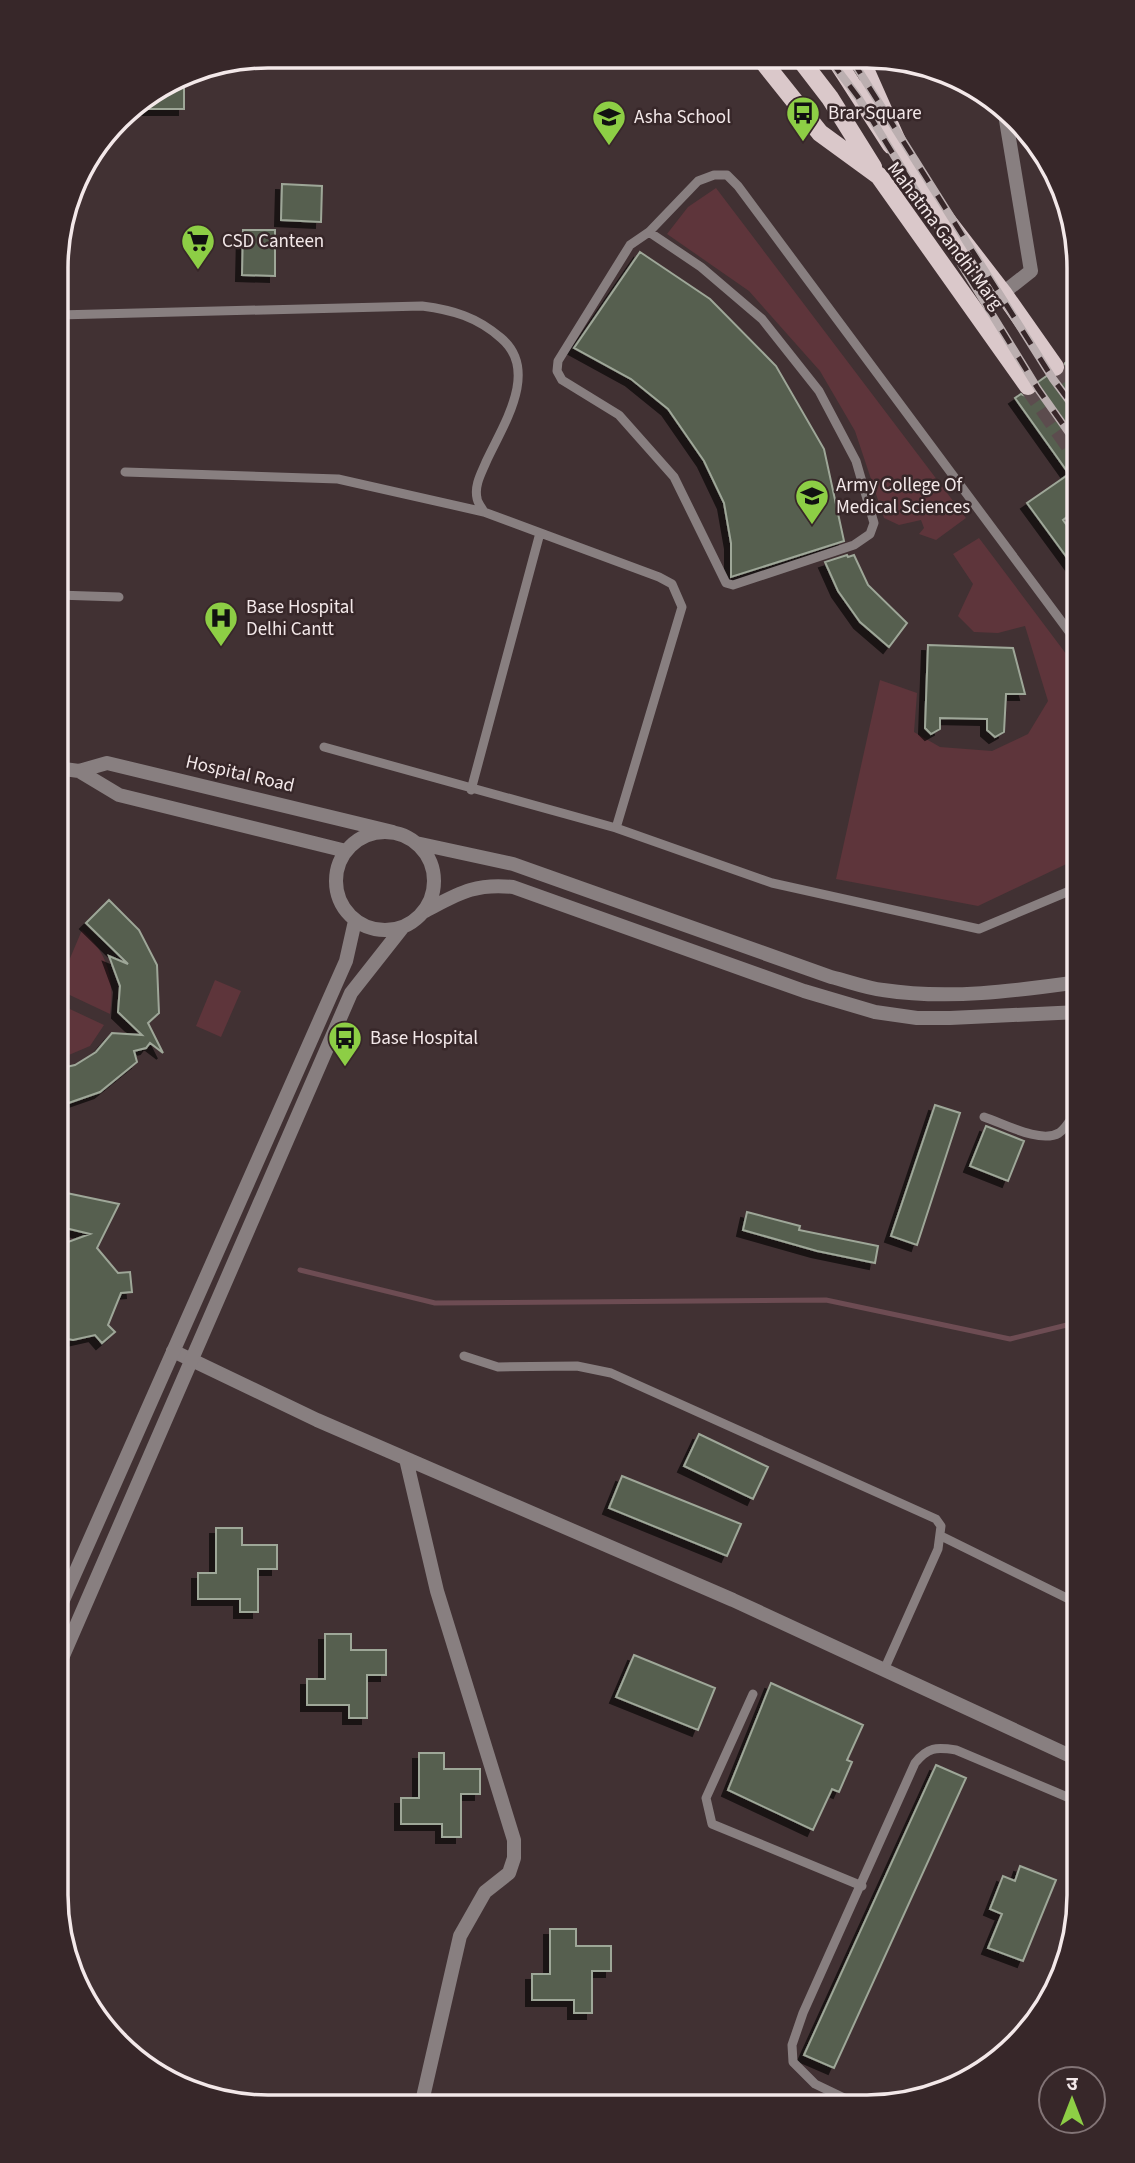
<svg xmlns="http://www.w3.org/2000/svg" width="1135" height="2163" viewBox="0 0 1135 2163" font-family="'Source Sans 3','Noto Sans Devanagari',sans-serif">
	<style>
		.green { fill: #5e353b }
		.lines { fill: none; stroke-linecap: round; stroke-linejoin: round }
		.stream { stroke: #6d4c53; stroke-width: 5 }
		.building { fill: #565e50; stroke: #9ea798; stroke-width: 2; filter: url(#shadow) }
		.primary-tunnel { stroke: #5c4c4e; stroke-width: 18; stroke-dasharray: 18 9; stroke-linecap: butt }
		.service { stroke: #887f80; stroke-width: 9 }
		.minor { stroke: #887f80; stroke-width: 14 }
		.tertiary { stroke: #887f80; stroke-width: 14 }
		.primary { stroke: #dac8ca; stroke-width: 18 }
		.rail-casing { stroke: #bbafb0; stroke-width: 8 }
		.rail { stroke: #372729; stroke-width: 5; stroke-dasharray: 16; stroke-linecap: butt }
		.labels { text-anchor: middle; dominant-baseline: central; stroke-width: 5; stroke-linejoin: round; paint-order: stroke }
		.poi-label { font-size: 19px; fill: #f3e8e9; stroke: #372729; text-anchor: start }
		.street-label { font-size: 19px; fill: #f3e8e9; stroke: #372729 }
		.rim { fill: none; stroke: #f3e8e9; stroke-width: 3.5 }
	</style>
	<defs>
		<filter id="shadow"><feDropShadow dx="-6" dy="6" stdDeviation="0" flood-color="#0009"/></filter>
	</defs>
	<rect width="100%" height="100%" fill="#413133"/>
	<path class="green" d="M716,188L966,518L936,540L919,534L924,528L921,520L899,525L884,518L855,431L820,371L749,291L667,234L688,207Z
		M979,538L1079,671V858L978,906L836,879L880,680L917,693L914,732L940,747L992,751L1028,734L1048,701L1025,626L998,633L974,632L958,616L973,584L953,554Z
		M82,930C108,953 115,980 110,1014L57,989Z
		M215,980L241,991L221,1037L196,1026Z
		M57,1003L104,1025L90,1046L57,1060Z"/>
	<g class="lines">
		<path class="stream" d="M300,1270L435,1303L826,1300L1010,1339L1079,1322"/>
	</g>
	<path class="building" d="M184,83V109H128L168,84Z
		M282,184L322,186L321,222L281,220Z
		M243,230H275V276L242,275Z
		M640,252L710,299L776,366L824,449L844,541L731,577V543L724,503L704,461L668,409L631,379L574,348Z
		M1071,359L1079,370V508L1063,520L1079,542V574L1027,503L1069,474L1015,398L1021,394L1028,397L1035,395L1038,382L1048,375L1055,378L1062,376L1065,363Z
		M847,555L848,557L854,555L868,585L907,623L889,647L860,622L838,591L825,562Z
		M928,645L1013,648L1025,694H1006L1004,732L995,737L987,730V719L940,718V729L931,734L925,728Z
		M109,900L139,930L157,965L159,1013L148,1023L163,1053L150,1043L146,1048L134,1051L137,1062L100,1092L57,1107V1069L75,1065L96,1052L112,1033L142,1035L118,1012L120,986L109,956L128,964L86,923Z
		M935,1105L960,1113L917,1245L891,1236Z
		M986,1126L1024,1141L1008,1181L970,1166Z
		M57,1191L119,1204L97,1248L118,1273L130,1272L132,1292L121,1293L108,1325L115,1332L102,1343L95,1335L73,1340L57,1337V1246L90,1234L57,1226Z
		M747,1212L800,1226L799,1230L878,1246L875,1263L817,1251L743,1230Z
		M699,1434L768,1467L753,1499L684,1466Z
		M622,1476L741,1524L727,1556L609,1508Z
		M216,1528H242V1545H277V1569H258V1612H240V1599H198V1573H216Z
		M325,1634H351V1650H386V1675H367V1718H349V1705H307V1679H325Z
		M634,1655L715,1688L698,1730L616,1697Z
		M771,1683L863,1725L847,1760L852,1762L839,1792L832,1789L813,1830L728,1790Z
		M419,1753H444V1769H480V1794H461V1837H442V1824H401V1798H419Z
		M936,1765L966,1778L834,2068L804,2055Z
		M1020,1866L1056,1880L1023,1961L988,1948L1002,1914L990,1909L1003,1876L1015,1881Z
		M550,1929H576V1946H611V1971H592V2013H574V2000H532V1974H550Z"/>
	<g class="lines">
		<path class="primary-tunnel" d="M1055,367L1079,402
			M1028,386L1079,459"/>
		<path class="service" d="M649,232L701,267L762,319L819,391L856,461L874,523L870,534L854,545L733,585L726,583L674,477L619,415L562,380L557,371L558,361L630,245L649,232L698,181L714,175H727L738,186L1079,645
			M58,315L422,306C453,310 477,317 501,338C540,371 503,425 486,462C482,472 474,485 477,498C477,502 482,508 484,512L659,577L672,584L682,607L616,828
			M125,472L338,479L484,512
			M57,595L119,597
			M324,747L616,828L772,883L979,929L1079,887
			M471,790L540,533
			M984,1117C1003,1123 1040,1144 1059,1133C1067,1128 1073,1115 1079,1107
			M464,1356L498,1367L577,1366L611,1373L936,1519L941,1526L938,1549L884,1670
			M941,1536L1079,1604
			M753,1694L706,1798L712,1824L862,1886
			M1069,1755L1079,1736
			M863,2107L815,2084L793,2062L792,2045L803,2013L915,1763C928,1747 936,1747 956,1750L1079,1802"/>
		<path class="minor" d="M1003,293L1031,271L1004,108
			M173,1351L317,1420L733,1600L1079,1760
			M406,1459L437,1591L514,1840V1858L509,1873L485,1892L460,1936L421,2106"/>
		<path class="tertiary" d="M57,768L79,771L119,795L346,851
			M79,771L107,763L393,832
			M336 881a49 49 0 1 1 98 0a49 49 0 1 1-98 0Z
			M416,843L513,864L831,977C848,981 866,988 883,990C948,1000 1015,991 1079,982
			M423,912C458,894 473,883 513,887L804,991L875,1012L917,1018H950L1079,1012
			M56,1616L346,961L355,921
			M56,1672L351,993L403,927"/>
		<path class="primary" d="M761,59L820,133L879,176L1028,386
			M800,59L830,98L873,167
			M836,60L891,145
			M861,60L912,175L1003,293L1055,367"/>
		<g class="rail-casing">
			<path id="rail" d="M830,60L858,97L1038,389L1079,447
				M852,60L1053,379L1079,414"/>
		</g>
		<use href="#rail" class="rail"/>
	</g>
	<defs>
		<g id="bus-pin" transform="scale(1.75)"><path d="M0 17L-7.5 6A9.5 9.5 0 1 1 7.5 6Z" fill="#8dce45" stroke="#372729"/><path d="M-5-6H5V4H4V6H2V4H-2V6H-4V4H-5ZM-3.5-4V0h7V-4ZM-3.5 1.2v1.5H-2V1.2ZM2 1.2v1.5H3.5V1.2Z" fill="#111"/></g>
		<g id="school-pin" transform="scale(1.75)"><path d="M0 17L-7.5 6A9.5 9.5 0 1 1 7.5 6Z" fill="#8dce45" stroke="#372729"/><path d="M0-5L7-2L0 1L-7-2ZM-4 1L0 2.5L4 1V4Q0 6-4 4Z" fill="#111"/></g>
		<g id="supermarket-pin" transform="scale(1.75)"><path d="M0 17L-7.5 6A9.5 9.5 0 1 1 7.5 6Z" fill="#8dce45" stroke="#372729"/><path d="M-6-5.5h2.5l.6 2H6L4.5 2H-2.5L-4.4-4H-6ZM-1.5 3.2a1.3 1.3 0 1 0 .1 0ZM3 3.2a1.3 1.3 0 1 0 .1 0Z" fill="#111"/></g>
		<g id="university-pin" transform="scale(1.75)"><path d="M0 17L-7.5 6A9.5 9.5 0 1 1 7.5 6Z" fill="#8dce45" stroke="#372729"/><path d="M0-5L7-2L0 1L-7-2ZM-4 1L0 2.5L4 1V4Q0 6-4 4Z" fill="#111"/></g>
		<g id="hospital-pin" transform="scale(1.75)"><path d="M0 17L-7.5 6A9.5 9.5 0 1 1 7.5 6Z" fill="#8dce45" stroke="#372729"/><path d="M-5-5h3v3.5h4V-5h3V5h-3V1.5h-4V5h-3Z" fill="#111"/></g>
	</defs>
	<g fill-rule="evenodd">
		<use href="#bus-pin" x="803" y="113"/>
		<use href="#school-pin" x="609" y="117"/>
		<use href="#supermarket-pin" x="198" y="241"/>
		<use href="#university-pin" x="812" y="496"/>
		<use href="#hospital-pin" x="221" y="618"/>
		<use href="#bus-pin" x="345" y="1038"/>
	</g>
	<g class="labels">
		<g class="poi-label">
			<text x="828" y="113">Brar Square</text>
			<text x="634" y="117">Asha School</text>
			<text x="222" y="241">CSD Canteen</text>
			<text x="836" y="485">Army College Of<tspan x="836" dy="22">Medical Sciences</tspan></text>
			<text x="246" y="607">Base Hospital<tspan x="246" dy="22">Delhi Cantt</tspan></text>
			<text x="370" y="1038">Base Hospital</text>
		</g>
		<g class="street-label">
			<text transform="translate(945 236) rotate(53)">Mahatma Gandhi Marg</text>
			<text transform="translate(240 774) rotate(13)">Hospital Road</text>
		</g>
	</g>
	<path d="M0 0H1135V2163H0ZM268 68H867A200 200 0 0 1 1067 268V1895A200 200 0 0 1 867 2095H268A200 200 0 0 1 68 1895V268A200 200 0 0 1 268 68Z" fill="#372729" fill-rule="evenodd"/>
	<path class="rim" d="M268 68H867A200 200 0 0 1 1067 268V1895A200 200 0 0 1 867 2095H268A200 200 0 0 1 68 1895V268A200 200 0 0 1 268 68Z"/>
	<g transform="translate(1072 2100)"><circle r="33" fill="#372729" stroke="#827476" stroke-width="2"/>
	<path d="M0-5L12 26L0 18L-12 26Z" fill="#8dce45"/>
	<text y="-10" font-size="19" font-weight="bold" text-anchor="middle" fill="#f3e8e9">उ</text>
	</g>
</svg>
